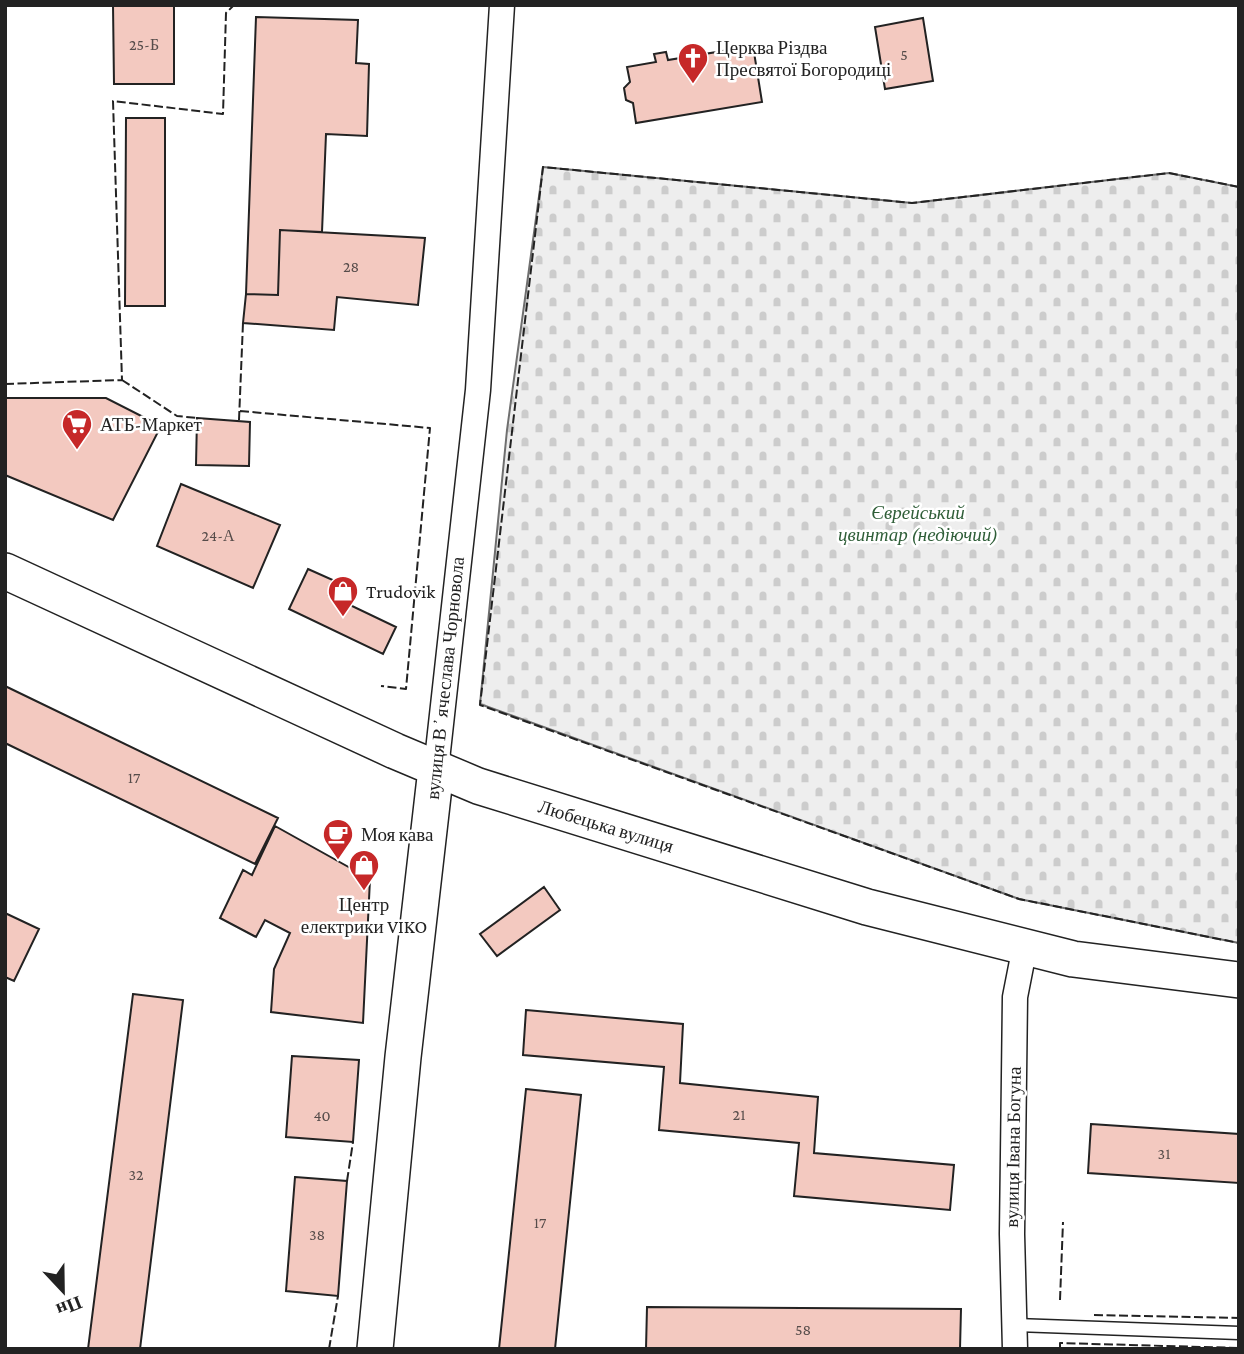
<svg xmlns="http://www.w3.org/2000/svg" width="1244" height="1354" viewBox="0 0 1244 1354" font-family="'Crimson Pro',serif">
	<style>
		.cemetery { fill: url(#cemetery-stones); stroke: #6f6f6f; stroke-width: 2 }
		.building { fill: #f3c9c0; stroke: #222; stroke-width: 2 }
		.lines { fill: none; stroke-linecap: round; stroke-linejoin: round }
		.lane-casing { stroke: #222; stroke-width: 15 }
		.street-casing { stroke: #222; stroke-width: 27 }
		.secondary-casing { stroke: #222; stroke-width: 38 }
		.lane { stroke: #fff; stroke-width: 12 }
		.street { stroke: #fff; stroke-width: 24 }
		.secondary { stroke: #fff; stroke-width: 35 }
		.fence { stroke: #222; stroke-width: 2; stroke-dasharray: 9 3.5; stroke-linecap: butt }
		.labels { text-anchor: middle; dominant-baseline: central; stroke-width: 5; stroke-linejoin: round; paint-order: stroke }
		.number-label { font-size: 16px; fill: #564c4a }
		.poi-label { font-size: 19px; fill: #222; stroke: #fff; text-anchor: start }
		.park-label { font-size: 19px; font-style: italic; fill: #2f5e38; stroke: #fff }
		.street-label { font-size: 19px; fill: #222; stroke: #fff }
	</style>
	<defs>
		<pattern id="cemetery-stones" width="16" height="16" patternUnits="userSpaceOnUse" patternTransform="scale(1.75)"><rect width="16" height="16" fill="#eee"/><path d="M2 7V4a2 2 0 0 1 4 0v3zM10 15v-3a2 2 0 0 1 4 0v3z" fill="#ccc"/></pattern>
	</defs>
	<rect width="100%" height="100%" fill="#fff"/>
	<path class="cemetery" d="M543,167L912,203L1169,173L1239,187V943L1019,899L480,704L507,430Z"/>
	<path class="building" d="M113,5H174V84H114Z
		M256,17L358,20L356,63L369,64L367,136L326,134L322,232L280,230L278,295L246,294Z
		M923,18L933,81L885,89L875,27Z
		M753,46L762,102L636,123L633,103L626,100L624,88L630,82L627,67L656,62L654,54L666,52L668,60Z
		M126,118H165V306H125Z
		M280,230L425,238L418,305L337,297L334,330L243,323L246,294L278,295Z
		M5,398H106L161,426L113,520L5,475Z
		M197,418L250,422L249,466L196,465Z
		M181,484L280,525L253,588L157,546Z
		M308,569L335,581L329,595L396,627L383,654L289,609Z
		M5,686L278,818L255,864L5,743Z
		M275,826L370,879L363,1023L271,1012L274,969L290,933L265,920L256,937L220,918L243,870L252,875Z
		M544,887L560,910L497,956L480,934Z
		M5,913L39,929L14,981L5,977Z
		M133,994L183,1000L140,1349H88Z
		M526,1010L683,1024L680,1083L818,1097L814,1153L954,1165L950,1210L794,1196L799,1143L659,1130L664,1067L523,1055Z
		M292,1056L359,1060L353,1142L286,1137Z
		M526,1089L581,1095L555,1349H499Z
		M1091,1124L1239,1134V1183L1088,1173Z
		M295,1177L347,1181L338,1296L286,1291Z
		M647,1307L961,1309L960,1349H646Z"/>
	<g class="lines">
		<g class="lane-casing">
			<path id="lane" d="M1015,1325L1239,1333"/>
		</g>
		<g class="street-casing">
			<path id="street" d="M436,769L478,390L502,5
				M1015,1349L1012,1234L1015,997L1025,946"/>
		</g>
		<g class="secondary-casing">
			<path id="secondary" d="M5,571L395,751L478,786L867,907L1073,959L1239,980
				M375,1349L403,1057L436,769"/>
		</g>
		<use href="#lane" class="lane"/>
		<use href="#street" class="street"/>
		<use href="#secondary" class="secondary"/>
		<path class="fence" d="M1239,187L1169,173L912,203L543,167L480,705L1019,899L1239,943
			M122,380L177,416L197,418
			M5,384L122,380L113,101L223,114L226,13L234,5
			M240,411L430,428L406,689L381,686
			M239,420L243,323
			M347,1181L353,1142
			M1060,1300L1063,1222
			M1094,1315L1239,1318
			M329,1349L338,1296
			M1060,1349V1343L1239,1348"/>
	</g>
	<defs>
		<g id="church-pin" transform="scale(1.575)"><path d="M0 17L-7.5 6A9.5 9.5 0 1 1 7.5 6Z" fill="#c62828" stroke="#fff"/><path d="M-1.2-6h2.4v3.5h3.3v2.4h-3.3V6h-2.4V-.1h-3.3v-2.4h3.3Z" fill="#fff"/></g>
		<g id="supermarket-pin" transform="scale(1.575)"><path d="M0 17L-7.5 6A9.5 9.5 0 1 1 7.5 6Z" fill="#c62828" stroke="#fff"/><path d="M-6-5.5h2.5l.6 2H6L4.5 2H-2.5L-4.4-4H-6ZM-1.5 3.2a1.3 1.3 0 1 0 .1 0ZM3 3.2a1.3 1.3 0 1 0 .1 0Z" fill="#fff"/></g>
		<g id="shop-pin" transform="scale(1.575)"><path d="M0 17L-7.5 6A9.5 9.5 0 1 1 7.5 6Z" fill="#c62828" stroke="#fff"/><path d="M-5-2.5h2.3a2.7 3.5 0 0 1 5.4 0H5L5.5 6h-11ZM-1.5-2.5h3a1.5 2.3 0 0 0-3 0Z" fill="#fff"/></g>
		<g id="cafe-pin" transform="scale(1.575)"><path d="M0 17L-7.5 6A9.5 9.5 0 1 1 7.5 6Z" fill="#c62828" stroke="#fff"/><path d="M-5.5-4.5H6V0H3Q3 3.5 0 3.5H-2.5Q-5.5 3.5-5.5 0ZM3-3.2v2h1.7v-2ZM-6 4.5H4V6H-6Z" fill="#fff"/></g>
	</defs>
	<g fill-rule="evenodd">
		<use href="#church-pin" x="693" y="58"/>
		<use href="#supermarket-pin" x="77" y="424"/>
		<use href="#shop-pin" x="343" y="591"/>
		<use href="#cafe-pin" x="338" y="834"/>
		<use href="#shop-pin" x="364" y="865"/>
	</g>
	<g class="labels">
		<g class="number-label">
			<text x="144" y="44">25-Б</text>
			<text x="904" y="54">5</text>
			<text x="351" y="266">28</text>
			<text x="218" y="535">24-А</text>
			<text x="134" y="777">17</text>
			<text x="739" y="1114">21</text>
			<text x="322" y="1115">40</text>
			<text x="1164" y="1153">31</text>
			<text x="136" y="1174">32</text>
			<text x="540" y="1222">17</text>
			<text x="317" y="1234">38</text>
			<text x="803" y="1329">58</text>
		</g>
		<g class="poi-label">
			<text x="716" y="47">Церква Різдва<tspan x="716" dy="22">Пресвятої Богородиці</tspan></text>
			<text x="100" y="424">АТБ-Маркет</text>
			<text x="366" y="591">Trudovik</text>
			<text x="361" y="834">Моя кава</text>
			<text x="364" y="904" text-anchor="middle">Центр<tspan x="364" dy="22">електрики VIKO</tspan></text>
		</g>
		<g class="park-label">
			<text x="918" y="512">Єврейський<tspan x="918" dy="22">цвинтар (недіючий)</tspan></text>
		</g>
		<g class="street-label">
			<text transform="translate(445 678) rotate(-84)">вулиця Вʼячеслава Чорновола</text>
			<text transform="translate(606 826) rotate(17)">Любецька вулиця</text>
			<text transform="translate(1013 1147) rotate(-89)">вулиця Івана Богуна</text>
		</g>
	</g>
	<rect width="1244" height="1354" fill="none" stroke="#222222" stroke-width="14"/>
	<g transform="translate(63 1291) rotate(158)" stroke="#ffffff" stroke-width="5" paint-order="stroke">
	<path d="M0-5L12 26L0 18L-12 26Z" fill="#222222"/>
	<text y="-10" font-size="19" font-weight="bold" text-anchor="middle" fill="#222222">Пн</text>
	</g>
</svg>
